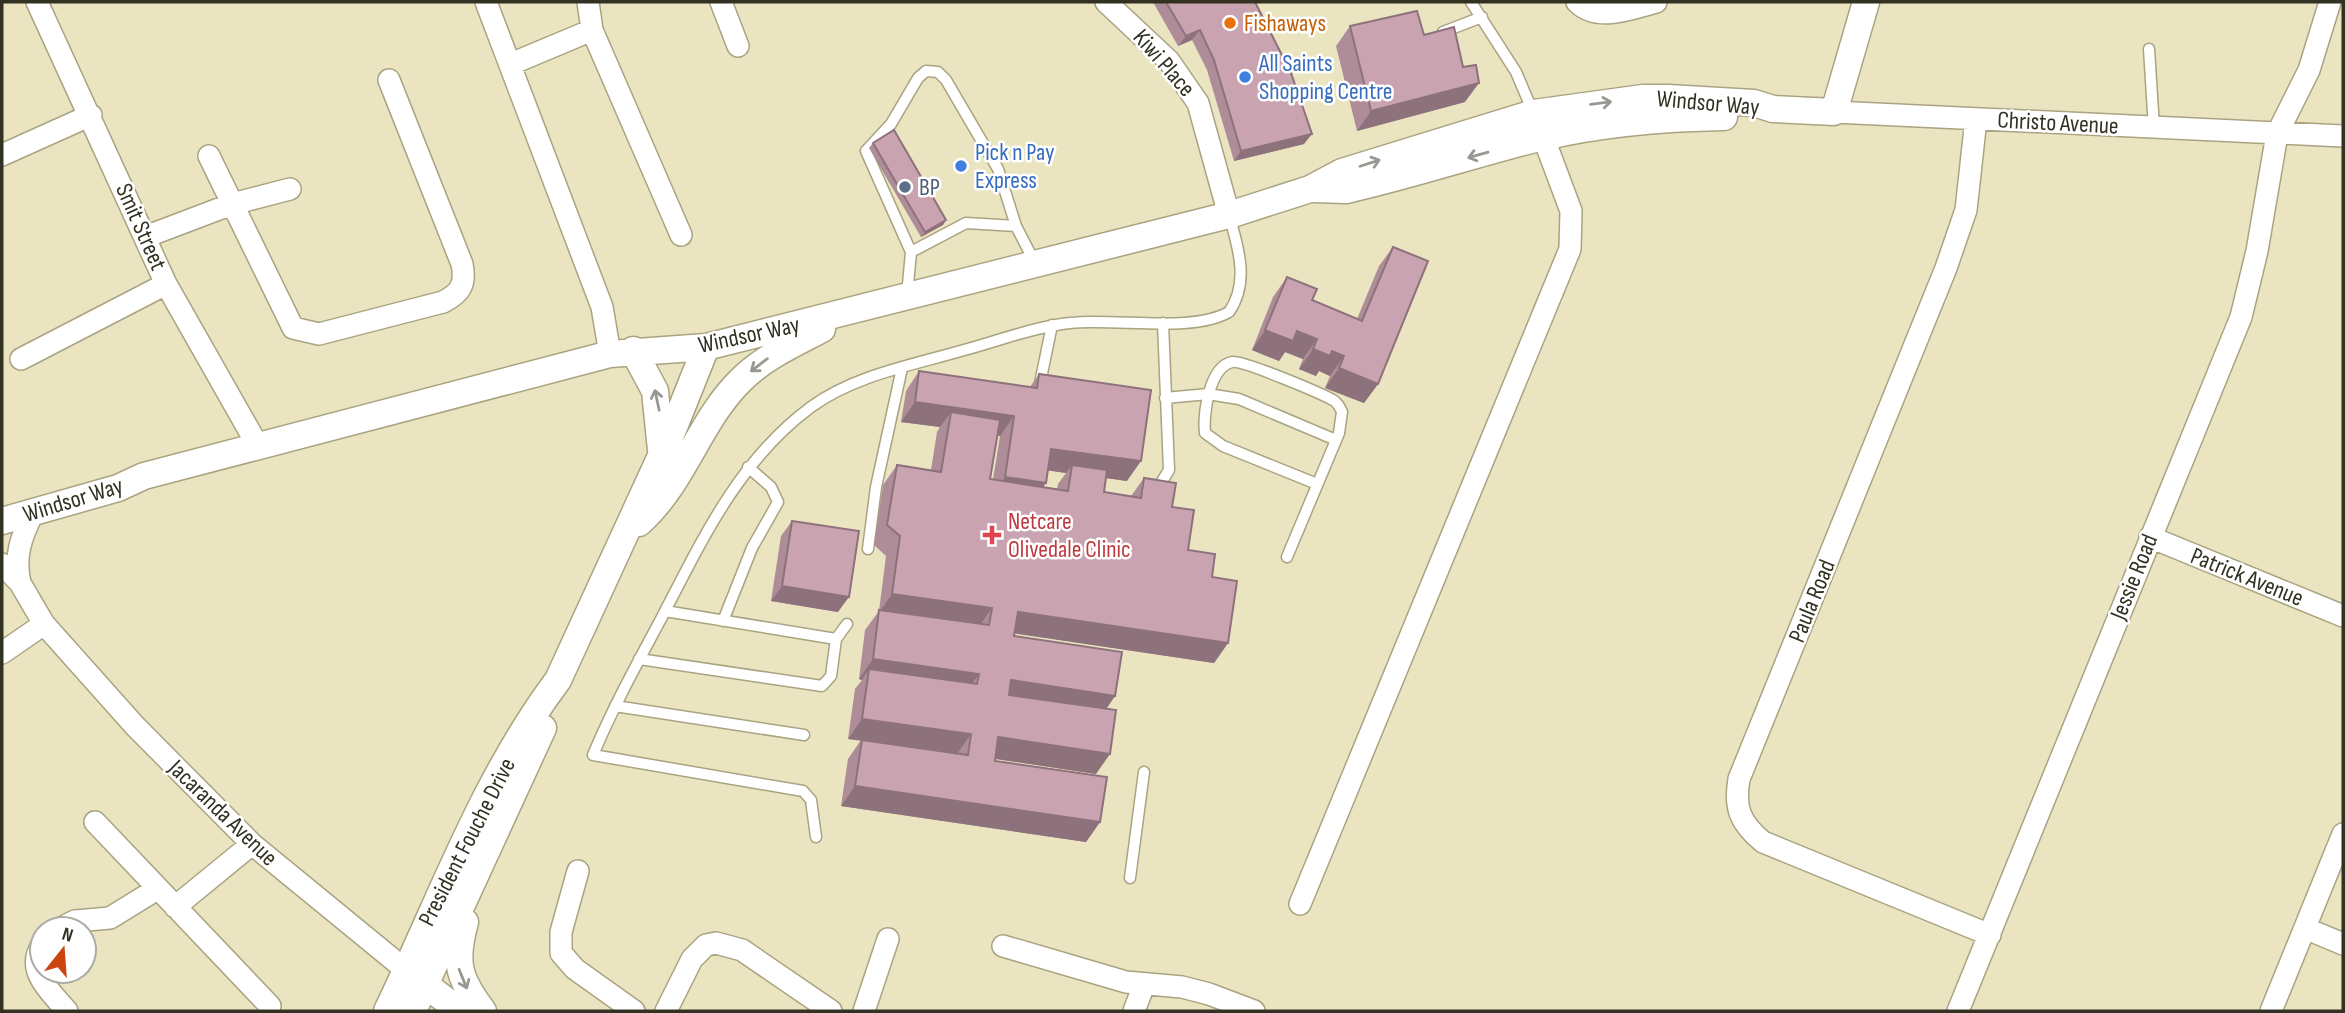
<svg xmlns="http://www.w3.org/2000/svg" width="2345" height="1013" viewBox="0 0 2345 1013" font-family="'Sofia Sans Condensed',sans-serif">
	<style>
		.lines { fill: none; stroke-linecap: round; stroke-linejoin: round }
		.service-casing { stroke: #aaa380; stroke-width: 13 }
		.minor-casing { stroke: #aaa380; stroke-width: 24 }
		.tertiary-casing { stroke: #aaa380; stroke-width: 29 }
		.service { stroke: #fff; stroke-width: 10 }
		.minor { stroke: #fff; stroke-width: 21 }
		.tertiary { stroke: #fff; stroke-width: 26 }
		.wall { fill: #ae8c98; fill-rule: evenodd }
		.shaded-wall { fill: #8d727c }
		.building { fill: #caa3b1; stroke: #8d727c; stroke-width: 2 }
		.oneway { stroke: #999890 }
		.food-dot { fill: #e8710a; stroke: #fff; stroke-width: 2.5 }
		.shop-dot { fill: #3f7fe0; stroke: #fff; stroke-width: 2.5 }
		.service-dot { fill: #5c6f8a; stroke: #fff; stroke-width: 2.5 }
		.health-dot { fill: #e0444e; stroke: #fff; stroke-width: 2.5 }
		.labels { text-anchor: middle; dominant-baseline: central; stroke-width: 5; stroke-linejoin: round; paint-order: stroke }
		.food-label { font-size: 24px; fill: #c56008; stroke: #fff; text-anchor: start }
		.street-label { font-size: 24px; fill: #333122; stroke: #fff }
		.shop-label { font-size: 24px; fill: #366cbe; stroke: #fff; text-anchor: start }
		.service-label { font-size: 24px; fill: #4e5e75; stroke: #fff; text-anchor: start }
		.health-label { font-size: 24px; fill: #be3a42; stroke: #fff; text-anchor: start }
	</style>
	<rect width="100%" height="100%" fill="#ebe4c0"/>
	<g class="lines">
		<g class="service-casing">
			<path id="service" d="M1471,2L1516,72L1533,112
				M1443,32L1482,17
				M2149,49L2154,128
				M911,252L966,223L1016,226
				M907,295L911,252L866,151L891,124L918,78L926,71L938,72L946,80L998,169L1016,226L1035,263
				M1039,388L1052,325
				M1165,398L1208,394L1239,399L1336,440
				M1156,491L1169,470L1163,323
				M868,549L876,487L902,368
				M1287,557L1339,433L1342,412C1340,407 1338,403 1333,400C1320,393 1243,360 1232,362C1209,367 1203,415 1205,433L1223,446L1317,484
				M665,611L836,639
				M723,621L752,548L778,502L771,487L748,467
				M639,659L822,686L831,676L836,639L847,624
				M615,706L804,735
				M816,837L811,800L803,791L593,755C613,707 638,662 662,617C702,540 739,460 811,407C855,375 913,365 964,350C995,342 1025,330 1056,325C1106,315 1188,335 1229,312C1250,282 1238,247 1229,215
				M1130,878L1144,772"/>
		</g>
		<g class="minor-casing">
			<path id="minor" d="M37,2L166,284L258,446
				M486,2L602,307L610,354
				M588,2L592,30L681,235
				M721,2L738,46
				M1106,2L1169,61L1198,103L1229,215
				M1577,2C1598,23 1632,8 1656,2
				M511,64L592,30
				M1834,112L2343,136
				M1976,119L1966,210L1946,268L1739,779C1734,808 1740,823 1763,842L1990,935
				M2,155L91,115
				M209,156L293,328L319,334L443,302C461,293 466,284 462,264L389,80
				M145,237L232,204L290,189
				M21,359L166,284
				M2150,537L2343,616
				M2,564L20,583L44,624L135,726L252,844L407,971
				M20,583C14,556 21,537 33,513
				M2,653L44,624
				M95,822L270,1006
				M578,871L561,932V953L575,969L634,1011
				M1300,904L1570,249L1571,211L1538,123
				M175,907L252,844
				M59,929L75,921L110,918L157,889
				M2307,929L2343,944
				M42,945C25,971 51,992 67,1011
				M1003,946L1126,982L1182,987L1209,994L1254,1011
				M666,1011L692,959L706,945L716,943L742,950L831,1011
				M864,1011L888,939
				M1134,1011L1144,985
				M1958,1011L2241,317L2257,251L2277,134L2309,70L2330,2
				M2271,1011L2343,834"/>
		</g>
		<g class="tertiary-casing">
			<path id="tertiary" d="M1313,189L1346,190C1413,175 1477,153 1543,137C1603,123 1663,118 1724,117
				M633,350L655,391L661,450
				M2,521L118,488L144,476L610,354L706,347L1229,215L1310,189L1342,172L1534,113L1643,98H1668L1754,103L1773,109L1834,112L1866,2
				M639,523C684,483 699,421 741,380C764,357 794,344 822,329
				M465,922C454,962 458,978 483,1011
				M414,976L460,1011
				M387,1011C441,899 483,780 558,680L672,432L706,347
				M413,1011L543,728"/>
		</g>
		<use href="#service" class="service"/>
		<use href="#minor" class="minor"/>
		<use href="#tertiary" class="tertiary"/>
	</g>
	<path class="wall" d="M1153,2H1255L1304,144L1234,161L1207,70L1192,40L1178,46Z
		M1350,26L1424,35L1465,102L1357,131L1336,46Z
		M873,143L946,220L943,225L921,237L869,148Z
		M1393,247L1378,384L1364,403L1325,388L1330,376L1319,371L1316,376L1299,369L1303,359L1285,352L1279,361L1252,350L1273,297L1287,277L1312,300L1357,319L1379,266Z
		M919,371L1030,387L1039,374L1127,481L1106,478L1104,492L1131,496L1144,478L1172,507L1188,550L1212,577L1228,643L1214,663L1014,633V636L1115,696L1106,709L1096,774L995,759V761L1100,822L1086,842L841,806L848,759L861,740L848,739L855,689L862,680L859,679L865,630L879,611L886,556L874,545L883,485L897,465L931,470L937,432L940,427L901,422L906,391ZM997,436H1000L993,479H990ZM1048,470L1066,473L1058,484L1057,489L1043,487Z
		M792,521L838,612L771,601L781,536Z"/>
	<path class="shaded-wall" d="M1200,30L1192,40L1178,46L1186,36Z
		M1479,83L1465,102L1357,131L1371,111Z
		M1312,134L1304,144L1234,161L1241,151Z
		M946,220L943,225L921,237L925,232Z
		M1265,330L1297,331L1317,339L1303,359L1285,352L1279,361L1252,350Z
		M1313,349L1332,351L1344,356L1330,376L1319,371L1316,376L1299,369Z
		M1339,368L1378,384L1364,403L1325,388Z
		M915,402L1014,416L1000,436L948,429L951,412L940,427L901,422Z
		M1051,449L1141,461L1127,481L1070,473L1072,465L1066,473L1037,469Z
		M1005,477L1046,483L1032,503L991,497Z
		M782,586L849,597L838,612L771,601Z
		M892,594L992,608L978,628L878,614Z
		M1018,612L1228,643L1214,663L1004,632Z
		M873,659L979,674L965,694L869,669L862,680L859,679Z
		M1011,680L1115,696L1102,715L997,700Z
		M862,719L971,734L957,754L848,739Z
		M998,737L1110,754L1096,774L984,757Z
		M855,786L1100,822L1086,842L841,806Z"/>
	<path class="building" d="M1166,2H1255L1291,73L1312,134L1241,151L1214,60L1200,30L1186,36Z
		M1417,11L1424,35L1454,27L1463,67L1476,65L1479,83L1371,111L1350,26Z
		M894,130L946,220L925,232L873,143Z
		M1393,247L1428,261L1378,384L1339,368L1344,356L1332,351L1330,356L1313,349L1317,339L1297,331L1293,341L1265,330L1287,277L1317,289L1312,300L1362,321Z
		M919,371L1037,388L1039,374L1151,390L1141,461L1051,449L1046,483L1005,477L1014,416L915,402Z
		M951,412L1000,420L990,479L1068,491L1072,465L1107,470L1104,492L1141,498L1144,478L1176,483L1172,507L1194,510L1188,550L1215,554L1212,577L1237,581L1228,643L1018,612L1014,636L1122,652L1115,696L1011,680L1009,695L1116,710L1110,754L998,737L995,761L1107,777L1100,822L855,786L862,740L968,755L971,734L862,719L869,669L977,684L979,674L873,659L879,610L989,625L992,608L892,594L900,536L887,525L897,465L941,472Z
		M792,521L859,531L849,597L782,586Z"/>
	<defs><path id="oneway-shaft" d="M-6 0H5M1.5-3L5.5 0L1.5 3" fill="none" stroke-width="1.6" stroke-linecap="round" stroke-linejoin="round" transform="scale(1.75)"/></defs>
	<g class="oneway">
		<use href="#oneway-shaft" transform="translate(1601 103) rotate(-8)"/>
		<use href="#oneway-shaft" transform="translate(1478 155) rotate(164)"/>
		<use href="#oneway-shaft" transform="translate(1370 163) rotate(-18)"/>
		<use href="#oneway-shaft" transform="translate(759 365) rotate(143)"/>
		<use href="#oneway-shaft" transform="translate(657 400) rotate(-102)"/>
		<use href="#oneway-shaft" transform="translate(463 979) rotate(68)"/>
	</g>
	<circle class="food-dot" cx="1230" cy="23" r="7"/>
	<g class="shop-dot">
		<circle cx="1245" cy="77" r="7"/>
		<circle cx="961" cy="166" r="7"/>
	</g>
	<circle class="service-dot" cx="905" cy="187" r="7"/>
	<path class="health-dot" d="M988.5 524.5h7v7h7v7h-7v7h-7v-7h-7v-7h7z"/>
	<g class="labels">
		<g class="food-label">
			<text x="1244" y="23">Fishaways</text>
		</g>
		<g class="street-label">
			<text transform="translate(1164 63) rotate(49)">Kiwi Place</text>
			<text transform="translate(1708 103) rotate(5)">Windsor Way</text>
			<text transform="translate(2058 123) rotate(3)">Christo Avenue</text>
			<text transform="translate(141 227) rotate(66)">Smit Street</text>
			<text transform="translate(749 335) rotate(-12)">Windsor Way</text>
			<text transform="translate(73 500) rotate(-17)">Windsor Way</text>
			<text transform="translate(2134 577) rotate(-68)">Jessie Road</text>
			<text transform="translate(2247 577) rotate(22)">Patrick Avenue</text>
			<text transform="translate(1812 601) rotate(-68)">Paula Road</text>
			<text transform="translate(223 813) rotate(44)">Jacaranda Avenue</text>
			<text transform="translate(467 842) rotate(-63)">President Fouche Drive</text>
		</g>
		<g class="shop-label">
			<text x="1259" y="63">All Saints<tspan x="1259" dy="28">Shopping Centre</tspan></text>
			<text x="975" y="152">Pick n Pay<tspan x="975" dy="28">Express</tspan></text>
		</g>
		<g class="service-label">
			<text x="919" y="187">BP</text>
		</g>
		<g class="health-label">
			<text x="1008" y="521">Netcare<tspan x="1008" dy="28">Olivedale Clinic</tspan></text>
		</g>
	</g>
	<rect width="2345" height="1013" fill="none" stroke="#333122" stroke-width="7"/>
	<g transform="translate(63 950) rotate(17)"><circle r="33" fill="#ffffff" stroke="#adada7" stroke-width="2"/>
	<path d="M0-5L12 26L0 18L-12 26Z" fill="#cc4511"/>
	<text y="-10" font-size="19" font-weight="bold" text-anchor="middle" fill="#333122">N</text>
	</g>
</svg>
